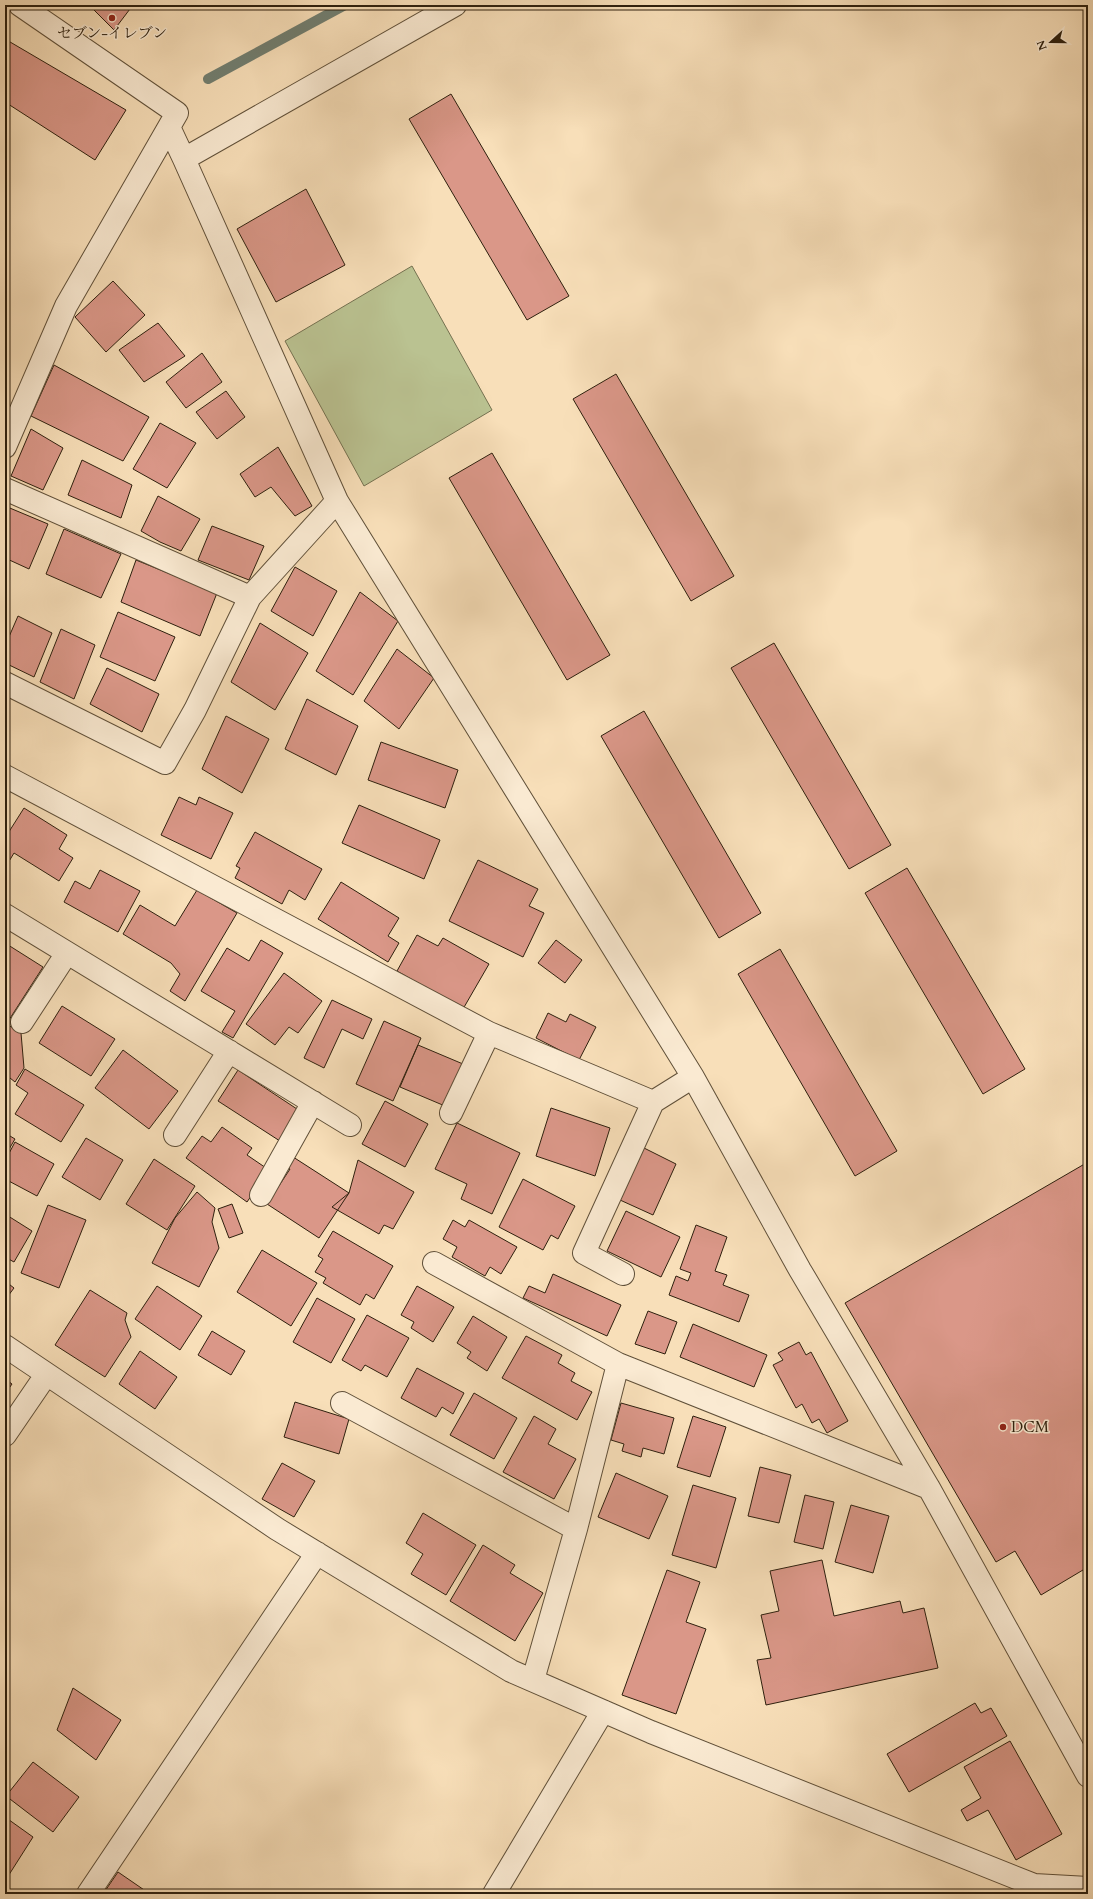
<svg xmlns="http://www.w3.org/2000/svg" width="1093" height="1899" viewBox="0 0 1093 1899" font-family="Cardo,'Noto Serif JP',serif">
	<style>
		.green { fill: #bac291; stroke: #747150 }
		.lines { fill: none; stroke-linecap: round; stroke-linejoin: round }
		.stream { stroke: #717e70; stroke-width: 10 }
		.building { fill: #da9788; stroke: #2e200e }
		.minor-casing { stroke: #605039; stroke-width: 24 }
		.minor { stroke: #faead2; stroke-width: 22 }
		.poi-dot { fill: #8f2418; stroke: #faead2; stroke-width: 1.5 }
		.labels { text-anchor: middle; dominant-baseline: central; stroke-width: 3; stroke-linejoin: round; paint-order: stroke }
		.poi-label { font-size: 15px; fill: #2e200e; stroke: #faead2 }
	</style>
	<rect width="100%" height="100%" fill="#f8dfb9"/>
	<filter id="stains"><feTurbulence type="fractalNoise" baseFrequency=".005" numOctaves="4"/><feColorMatrix values="0 0 0 0 .2 0 0 0 0 .09 0 0 0 0 .02 0 0 0 .5 -.17"/></filter>
	<radialGradient id="worn" r=".72"><stop offset=".6" stop-color="#630" stop-opacity="0"/><stop offset="1" stop-color="#630" stop-opacity=".3"/></radialGradient>
	<path class="green" d="M412,266L492,410L364,486L285,341Z"/>
	<g class="lines">
		<path class="stream" d="M208,79L345,5"/>
	</g>
	<path class="building" d="M89,5H133L114,30Z
		M5,39L126,110L95,160L5,102Z
		M451,94L569,296L527,320L409,119Z
		M306,189L345,265L276,302L237,229Z
		M113,281L145,315L106,352L75,317Z
		M158,323L185,356L144,382L119,350Z
		M202,353L222,382L186,408L166,382Z
		M54,365L149,417L123,461L31,416Z
		M616,374L734,576L691,601L573,399Z
		M226,391L245,417L217,439L196,412Z
		M160,423L196,443L167,488L133,469Z
		M31,429L63,448L43,490L11,476Z
		M278,447L312,506L295,516L271,487L255,497L240,474Z
		M492,453L610,655L567,680L449,478Z
		M82,460L132,485L121,518L68,495Z
		M158,496L200,519L181,551L160,542L141,531Z
		M5,506L48,524L29,569L5,558Z
		M212,526L264,546L249,580L198,560Z
		M64,529L121,554L101,598L46,574Z
		M136,560L217,593L200,636L121,602Z
		M295,567L337,591L313,636L271,611Z
		M360,592L398,621L353,695L316,671Z
		M118,612L175,637L155,681L100,657Z
		M18,616L52,633L34,677L5,663V646Z
		M260,623L308,653L275,710L231,682Z
		M61,629L95,645L74,699L40,682Z
		M774,643L891,845L849,869L731,668Z
		M397,649L434,678L399,729L364,701Z
		M107,668L159,694L142,732L90,704Z
		M307,699L358,726L336,775L285,749Z
		M644,711L761,913L719,938L601,736Z
		M226,716L269,739L242,793L202,769Z
		M381,742L458,770L445,808L368,780Z
		M179,797L196,805L199,797L233,813L211,859L161,835Z
		M359,805L440,840L424,879L342,843Z
		M24,808L67,835L59,849L73,858L59,881L14,853L5,868V838Z
		M255,832L322,869L305,900L289,890L282,904L235,878L240,868L236,866Z
		M478,860L538,889L529,906L544,913L523,957L449,921Z
		M907,868L1025,1069L983,1094L865,893Z
		M100,870L140,891L118,932L64,902L75,881L90,889Z
		M341,882L399,918L388,936L399,943L388,962L318,919Z
		M197,890L237,913L185,1001L170,991L180,974L171,963L123,934L140,905L175,926Z
		M417,935L438,946L443,938L489,964L463,1009L397,971Z
		M261,940L283,953L233,1038L222,1032L235,1011L201,991L227,948L249,961Z
		M556,940L582,960L565,983L538,963Z
		M5,943L43,967L7,1023L5,1022Z
		M780,949L897,1151L855,1176L738,974Z
		M284,973L322,1001L298,1033L289,1027L275,1045L246,1024Z
		M332,1000L372,1019L363,1039L342,1029L324,1068L304,1058Z
		M62,1006L115,1039L91,1076L39,1043Z
		M548,1013L566,1022L570,1014L596,1027L579,1060L536,1038Z
		M384,1021L421,1038L393,1101L356,1084Z
		M5,1023L21,1033L24,1068L15,1082L10,1078L5,1086Z
		M418,1045L463,1064L445,1106L400,1087Z
		M123,1050L178,1091L149,1129L95,1088Z
		M25,1069L84,1105L61,1142L15,1114L28,1093L16,1085Z
		M238,1070L303,1113L283,1143L218,1101Z
		M385,1101L428,1124L405,1167L362,1144Z
		M551,1108L610,1128L595,1176L536,1156Z
		M457,1123L520,1153L492,1214L461,1199L467,1184L435,1169Z
		M222,1127L252,1148L247,1155L269,1170L247,1202L186,1158L202,1136L211,1142Z
		M5,1133L15,1139L5,1156Z
		M86,1138L123,1160L100,1200L62,1177Z
		M15,1142L54,1164L37,1196L5,1179V1161Z
		M644,1148L676,1164L653,1215L620,1200Z
		M290,1155L349,1193L319,1238L267,1204L290,1169L283,1165Z
		M154,1159L195,1186L167,1230L126,1204Z
		M358,1160L414,1192L393,1229L384,1225L379,1234L332,1207L349,1193Z
		M1088,1162V1567L1041,1595L1015,1551L996,1562L845,1303Z
		M523,1179L575,1206L558,1239L551,1235L543,1250L499,1227Z
		M197,1192L215,1208L212,1222L219,1248L199,1287L152,1263L175,1218Z
		M232,1204L243,1233L229,1238L218,1209Z
		M48,1205L86,1220L59,1288L21,1273Z
		M626,1211L680,1237L661,1277L607,1251Z
		M5,1214L32,1231L14,1262L5,1257Z
		M453,1220L465,1227L469,1220L517,1247L501,1274L490,1267L485,1276L452,1257L457,1247L443,1239Z
		M696,1225L727,1237L715,1271L727,1275L723,1285L749,1295L739,1322L669,1295L676,1276L688,1281L691,1273L680,1269Z
		M333,1231L393,1266L374,1299L366,1294L360,1305L323,1283L326,1278L315,1272L323,1259L318,1256Z
		M262,1250L317,1283L291,1326L237,1292Z
		M553,1274L621,1305L607,1336L523,1298L529,1286L545,1293Z
		M5,1281L14,1288L5,1300Z
		M157,1286L202,1316L180,1350L135,1319Z
		M417,1286L454,1307L433,1342L411,1328L414,1322L401,1315Z
		M90,1290L127,1313L125,1320L131,1337L105,1377L55,1345Z
		M317,1298L355,1319L331,1363L293,1342Z
		M648,1311L677,1322L665,1354L635,1344Z
		M367,1315L409,1338L387,1377L365,1365L361,1371L342,1360Z
		M473,1316L507,1337L487,1371L467,1358L471,1352L457,1343Z
		M693,1324L767,1355L754,1387L680,1357Z
		M212,1331L245,1351L231,1375L198,1355Z
		M526,1336L562,1355L558,1363L575,1373L571,1381L592,1392L577,1420L502,1378Z
		M799,1342L806,1355L811,1352L848,1421L827,1433L819,1419L812,1423L802,1404L796,1408L773,1365L783,1360L778,1353Z
		M140,1351L177,1377L155,1409L119,1384Z
		M417,1368L464,1393L453,1414L442,1407L436,1417L401,1398Z
		M5,1379L12,1384L5,1394Z
		M474,1393L517,1418L494,1459L450,1435Z
		M295,1402L349,1419L339,1454L284,1437Z
		M621,1403L674,1418L664,1454L643,1448L641,1457L622,1451L624,1444L611,1440Z
		M534,1416L556,1429L548,1444L576,1459L554,1499L503,1472Z
		M693,1416L726,1427L710,1477L677,1467Z
		M282,1463L315,1481L294,1517L262,1499Z
		M760,1467L791,1475L779,1523L748,1516Z
		M616,1473L668,1496L649,1539L598,1517Z
		M693,1485L736,1498L716,1568L672,1555Z
		M805,1495L834,1502L823,1549L794,1542Z
		M851,1505L889,1516L873,1573L835,1562Z
		M423,1513L476,1545L446,1595L411,1574L423,1554L406,1543Z
		M483,1545L515,1565L510,1573L543,1593L515,1641L450,1601Z
		M822,1560L834,1616L900,1601L903,1613L924,1608L938,1668L766,1705L757,1660L771,1658L761,1615L779,1611L770,1571Z
		M667,1570L700,1582L686,1622L706,1629L676,1714L622,1695Z
		M73,1688L121,1720L96,1760L57,1730Z
		M975,1703L981,1713L991,1708L1007,1736L909,1792L887,1754Z
		M1010,1741L1062,1834L1016,1860L988,1810L967,1821L961,1810L981,1798L964,1767Z
		M33,1762L79,1797L53,1832L6,1796Z
		M5,1817L33,1837L5,1881Z
		M118,1872L150,1894H103Z"/>
	<g class="lines">
		<g class="minor-casing">
			<path id="minor" d="M169,127L184,159L337,501L693,1077L800,1270L929,1488L1088,1776
				M184,159L455,5
				M5,447L66,306L177,113L20,5
				M5,489L250,597
				M5,683L165,763L195,710L250,597L337,501
				M5,776L489,1033L653,1102
				M5,915L350,1125
				M22,1022L67,953
				M451,1113L489,1033
				M175,1135L229,1051
				M261,1195L313,1102
				M434,1263L618,1364L929,1488
				M623,1274L584,1253L653,1102L693,1077
				M5,1346L277,1529L511,1671L651,1732L1034,1885L1088,1888
				M342,1403L576,1529
				M5,1435L46,1375
				M533,1680L576,1529L618,1364
				M88,1894L317,1553
				M494,1894L603,1711"/>
		</g>
		<use href="#minor" class="minor"/>
	</g>
	<g class="poi-dot">
		<circle cx="112" cy="18" r="4"/>
		<circle cx="1003" cy="1427" r="4"/>
	</g>
	<g class="labels">
		<g class="poi-label">
			<text x="112" y="33">セブン-イレブン</text>
			<text x="1011" y="1427" text-anchor="start">DCM</text>
		</g>
	</g>
	<rect width="1093" height="1899" fill="none" stroke="#f8dfb9" stroke-width="20"/>
	<rect x="6" y="6" width="1081" height="1887" fill="none" stroke="#2e200e" stroke-width="2"/>
	<rect x="10" y="10" width="1073" height="1879" fill="none" stroke="#2e200e"/>
	<g transform="translate(1051 42) rotate(249)" stroke="#faead2" stroke-width="3" paint-order="stroke">
	<path d="M0-3L7 15L0 10L-7 15Z" fill="#2e200e"/>
	<text y="-6" font-size="11" font-weight="bold" text-anchor="middle" fill="#2e200e">N</text>
	</g>
	<rect width="100%" height="100%" filter="url(#stains)"/>
	<rect width="100%" height="100%" fill="url(#worn)"/>
</svg>
